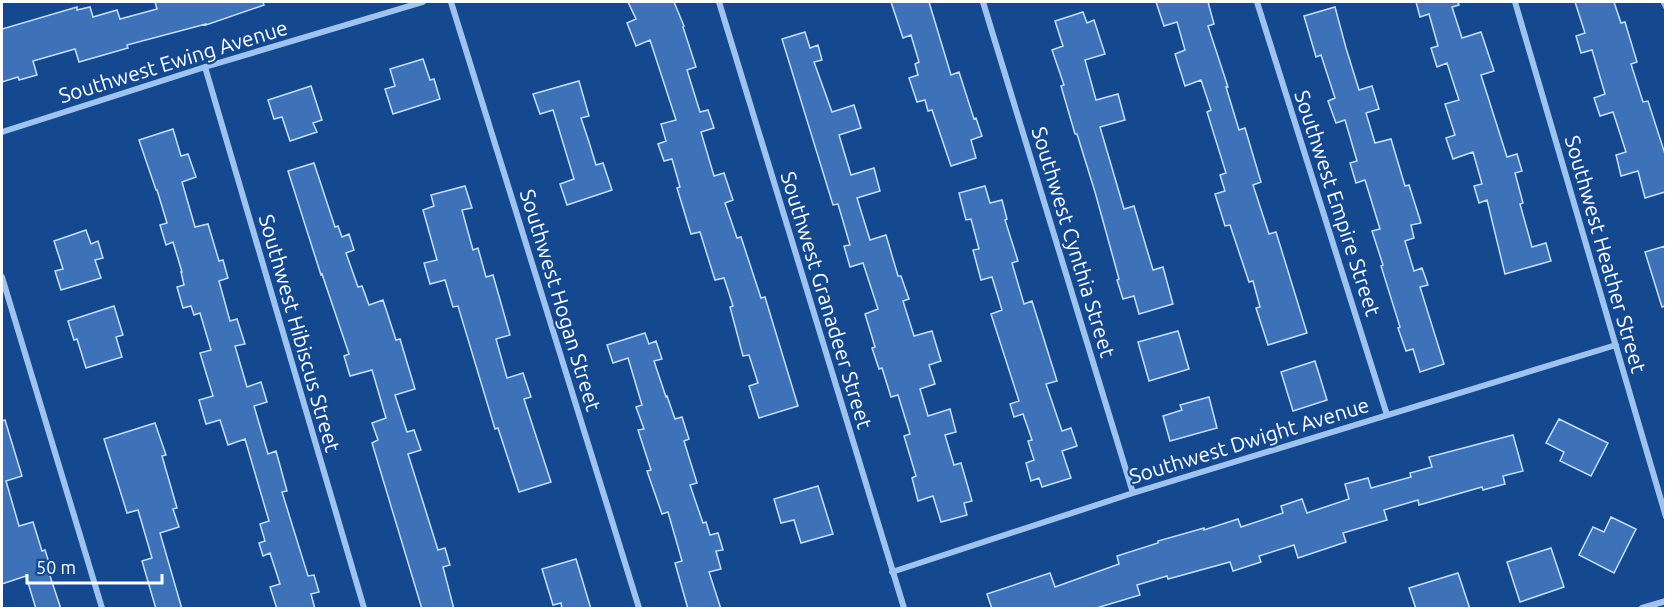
<svg xmlns="http://www.w3.org/2000/svg" width="1667" height="610" viewBox="0 0 1667 610" font-family="Ubuntu,sans-serif">
	<style>
		.lines { fill: none; stroke-linecap: round; stroke-linejoin: round }
		.stream { stroke: #91bef4; stroke-width: 5 }
		.building { fill: #3d72b8; stroke: #c6defc; stroke-width: 1.5 }
		.street { stroke: #9fc3f1; stroke-width: 6 }
		.labels { text-anchor: middle; dominant-baseline: central; stroke-width: 4.5; stroke-linejoin: round; paint-order: stroke }
		.street-label { font-size: 21px; fill: #fff; stroke: #14488f }
	</style>
	<rect width="100%" height="100%" fill="#14488f"/>
	<g class="lines">
		<path class="stream" d="M1663,2L1666,8"/>
	</g>
	<path class="building" d="M155,2H263L264,5L206,25V24L127,45L128,48L79,62L75,49L33,61L37,75L19,80L18,77L2,82V29L77,7V10L90,7L93,17L117,10L120,19L157,9Z
		M628,2H674L684,26L683,27L696,67L687,70L700,112L708,110L714,128L701,132L714,176L724,173L733,200L725,203L737,238L741,237L761,298L765,297L798,406L759,418L749,386L758,383L749,355L743,356L730,307L733,306L724,278L715,280L700,232L691,234L677,188L680,187L672,159L664,161L658,144L666,141L661,124L676,120L650,40L636,46L627,23L636,19Z
		M891,2H929L951,75L959,72L974,119L976,118L982,136L971,140L976,158L951,166L932,110L928,111L925,100L917,102L909,78L918,75L915,64L919,62L911,35L903,38Z
		M1156,2H1208L1214,24L1208,26L1228,87H1226L1239,130L1245,128L1261,182L1253,185L1269,234L1276,232L1307,333L1268,345L1256,308L1260,307L1253,281L1249,282L1230,225L1225,226L1215,194L1225,191L1220,175L1226,173L1207,112L1211,110L1201,80L1185,86L1175,54L1185,50L1177,22L1164,26Z
		M1416,2H1458L1459,5L1452,7L1462,38L1481,32L1494,71L1481,75L1507,157L1517,154L1522,171L1515,173L1523,203L1520,204L1532,247L1546,243L1551,261L1505,274L1487,200L1479,203L1474,186L1482,184L1473,152L1453,159L1446,138L1455,135L1445,104L1459,100L1447,63L1437,67L1431,48L1438,46L1429,14L1420,17Z
		M1575,2H1614L1621,23L1625,22L1637,62L1631,64L1643,102L1648,101L1665,154V192L1645,198L1638,171L1621,176L1616,155L1626,152L1613,112L1600,116L1594,98L1605,94L1592,50L1581,53L1576,36L1585,33Z
		M1335,7L1346,48L1359,90L1372,86L1379,109L1366,113L1375,143L1391,139L1405,186L1409,185L1421,223L1411,225L1414,238L1405,241L1414,271L1422,268L1428,285L1420,287L1444,364L1420,372L1413,349L1406,351L1398,328L1400,327L1381,266L1383,265L1372,231L1380,229L1365,180L1356,183L1350,163L1357,161L1345,120L1336,123L1328,101L1335,98L1321,55L1316,57L1304,16Z
		M1083,12L1087,23L1094,20L1105,54L1085,60L1096,100L1118,94L1125,120L1100,127L1124,209L1134,206L1153,270L1163,267L1173,304L1139,314L1134,296L1123,299L1117,280L1119,279L1095,192L1077,134H1075L1061,86L1064,85L1052,50L1063,46L1055,21Z
		M805,32L810,48L818,45L822,60L814,62L832,112L854,105L861,128L839,135L851,175L874,168L880,191L857,198L870,240L886,235L898,276H901L909,299L903,301L914,336L932,331L941,361L929,365L935,384L920,389L928,416L950,409L956,432L945,435L954,465L961,463L972,501L964,503L967,515L941,522L933,496L918,501L912,478L916,476L904,436L910,434L898,395L891,397L882,368L879,369L872,348L875,347L865,314L878,309L863,263L850,267L844,246L850,245L838,204L833,205L782,39Z
		M423,59L430,80L434,79L440,99L393,114L385,89L395,86L390,69Z
		M579,81L589,116L581,118L589,142L596,165L603,163L612,190L567,205L560,184L574,179L553,110L540,114L533,94Z
		M311,86L322,120L313,123L317,132L290,141L282,117L274,119L268,100Z
		M173,129L181,156L188,154L196,177L182,182L195,227L208,224L219,261L223,260L228,278L219,281L230,321L237,319L245,344L235,346L247,387L261,382L267,402L254,406L268,454L276,451L287,491L282,492L308,576L314,575L319,592L311,594L315,609H277L270,587L280,584L270,553L263,556L259,543L265,541L260,524L269,521L245,439L228,445L220,420L206,424L199,400L213,396L200,353L211,350L200,313L194,315L191,306L183,308L177,287L184,285L181,272H182L173,242L166,245L160,225L167,223L157,190H156L139,140Z
		M314,163L335,227L338,226L342,237L349,234L354,250L346,253L358,287L362,286L369,305L383,300L396,340L400,339L415,389L395,395L407,432L414,430L421,450L408,454L438,550L445,548L450,565L443,567L454,609H422L372,443L378,440L372,423L386,418L372,370L350,376L344,356L349,354L322,274L321,275L288,171Z
		M465,186L472,208L462,210L473,250L478,248L486,277L493,275L510,335L496,339L507,378L523,373L531,397L524,399L551,482L519,492L498,428L495,429L458,306L453,307L445,280L430,284L424,263L437,260L423,210L434,206L431,195Z
		M985,186L990,203L1002,200L1007,219L1005,220L1018,261L1012,263L1024,304L1032,301L1057,381L1046,384L1062,431L1071,428L1077,446L1062,451L1071,478L1042,487L1039,478L1031,481L1026,463L1034,460L1028,441L1032,440L1023,414L1014,417L1010,404L1019,401L991,314L1002,310L992,277L981,280L973,250L979,249L971,219L966,220L959,193Z
		M86,230L91,244L98,241L103,258L95,260L101,278L61,290L55,271L63,269L54,241Z
		M1665,246V306L1662,307L1645,252Z
		M114,306L123,335L116,337L122,357L86,368L77,339L74,340L68,321Z
		M1178,331L1189,369L1149,381L1138,342Z
		M645,333L649,344L656,341L662,359L654,361L666,397L667,396L675,419L682,417L689,439L684,441L697,483L690,485L703,523L706,522L710,535L718,533L723,550L716,551L721,569L709,572L721,609H688L675,563L682,561L668,512L662,514L647,471L651,470L638,430L644,429L636,407L642,405L628,358L613,363L607,345Z
		M1315,361L1327,400L1293,411L1281,372Z
		M1209,397L1217,428L1170,441L1163,416L1182,410L1180,405Z
		M1559,419L1608,443L1591,476L1560,461L1564,452L1546,443Z
		M5,420L22,476L6,481L19,526L33,522L42,551L45,550L51,569L48,570L61,609H36L26,576L2,584V421Z
		M155,423L166,455L162,456L177,508L173,509L179,527L160,533L182,609H156L142,561L152,558L138,510L127,513L104,439Z
		M1513,435L1523,471L1503,476L1505,484L1483,490L1482,487L1419,505L1418,500L1384,510L1387,520L1343,533L1346,542L1298,558L1294,545L1259,556L1261,562L1233,571L1230,562L1168,579L1167,576L1137,585L1140,595L1093,609H992L987,594L1050,573L1055,587L1119,564L1117,556L1158,543V541L1204,528V530L1238,519L1241,527L1283,513L1281,506L1302,499L1307,513L1349,499L1345,484L1368,478L1371,488L1411,477L1410,473L1432,467L1429,457Z
		M818,486L833,534L801,543L794,520L781,523L774,499Z
		M1611,517L1636,529L1614,573L1579,555L1593,527L1604,532Z
		M1551,548L1564,587L1520,602L1507,562Z
		M576,559L591,609H562L561,603L553,605L542,569Z
		M1458,573L1470,609H1416L1409,588Z"/>
	<g class="lines">
		<path class="street" d="M451,2L639,608
			M719,2L904,608
			M983,2L1133,493
			M1257,2L1387,415
			M1515,2L1666,517
			M205,67L364,608
			M2,132L205,67L423,2
			M2,277L102,608
			M892,572L1133,493L1616,345
			M1642,608L1666,601"/>
	</g>
	<g class="labels">
		<g class="street-label">
			<text transform="translate(173 61) rotate(-17)">Southwest Ewing Avenue</text>
			<text transform="translate(1338 203) rotate(72)">Southwest Empire Street</text>
			<text transform="translate(1074 242) rotate(73)">Southwest Cynthia Street</text>
			<text transform="translate(1606 254) rotate(74)">Southwest Heather Street</text>
			<text transform="translate(561 300) rotate(73)">Southwest Hogan Street</text>
			<text transform="translate(827 300) rotate(73)">Southwest Granadeer Street</text>
			<text transform="translate(300 333) rotate(74)">Southwest Hibiscus Street</text>
			<text transform="translate(1249 440) rotate(-17)">Southwest Dwight Avenue</text>
		</g>
	</g>
	<rect width="1667" height="610" fill="none" stroke="#ffffff" stroke-width="6"/>
	<path d="M27 574v9h135v-9" fill="none" stroke="#ffffff" stroke-width="3"/>
	<text x="36" y="574" font-size="18" fill="#ffffff" stroke="#14488f" stroke-width="4.5" paint-order="stroke">50 m</text>
</svg>
